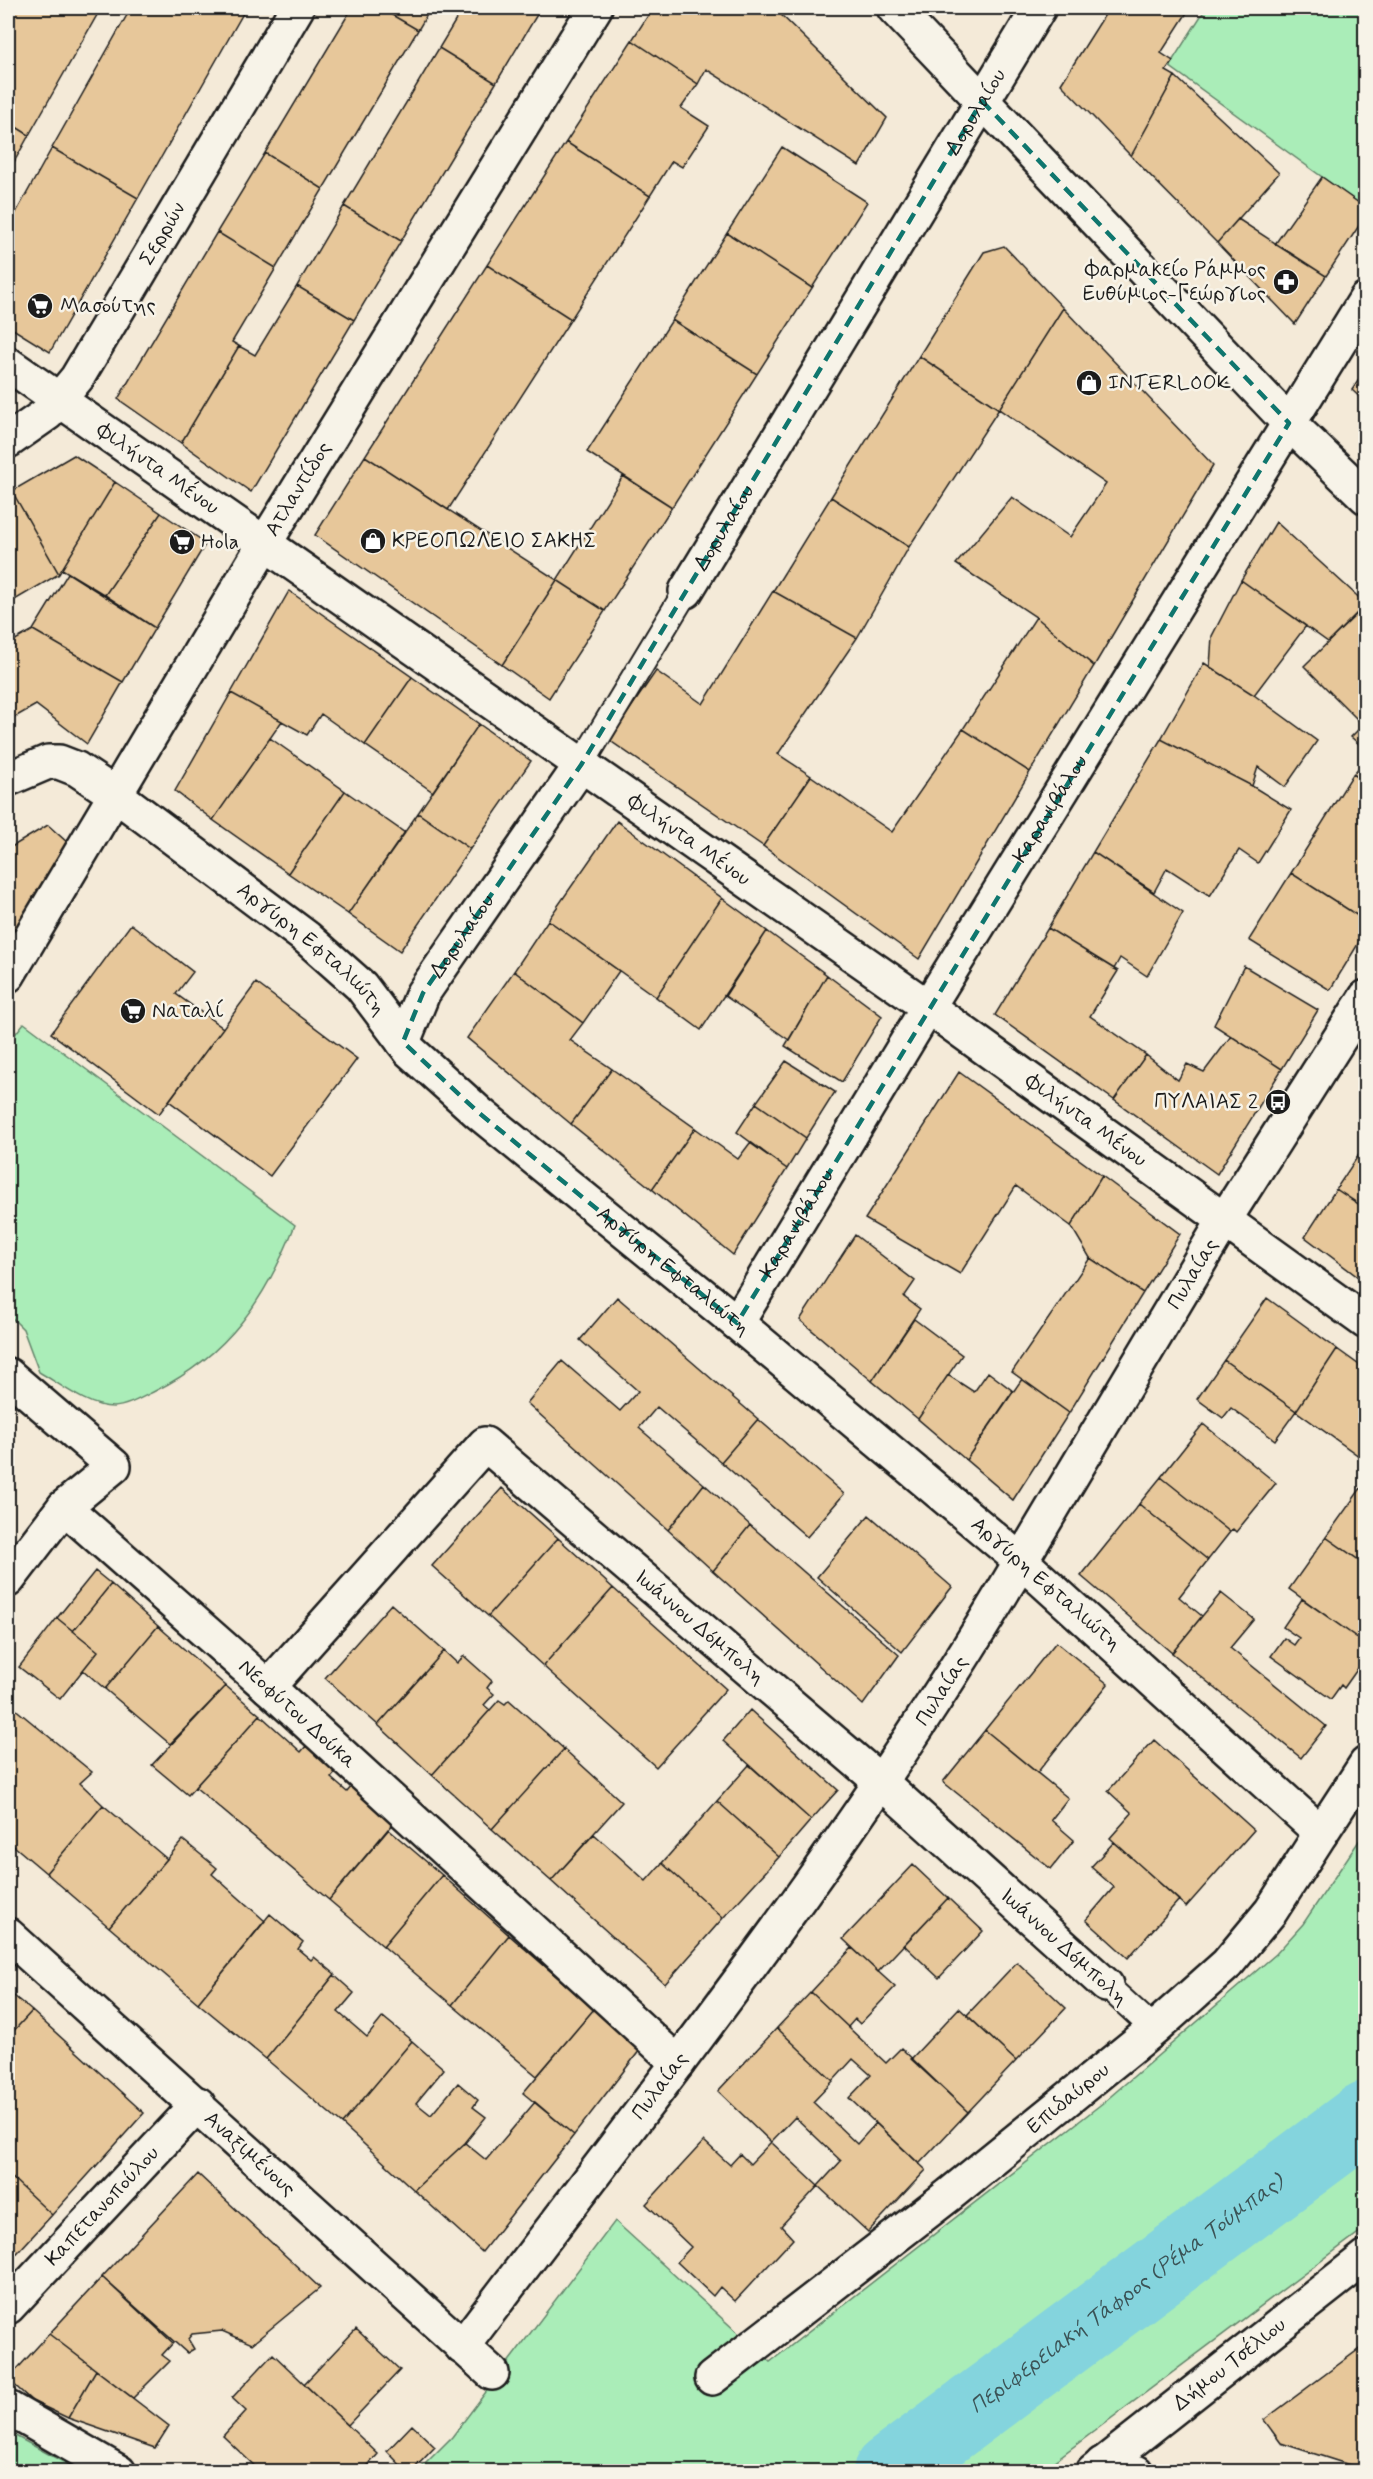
<svg xmlns="http://www.w3.org/2000/svg" width="1373" height="2479" viewBox="0 0 1373 2479" font-family="Mynerve,sans-serif">
	<style>
		.green { fill: #aaedb8; stroke: #63846a; stroke-width: 1.5 }
		.lines { fill: none; stroke-linecap: round; stroke-linejoin: round }
		.river { stroke: #84d4dd; stroke-width: 72 }
		.building { fill: #e7c79a; stroke: #1c1c1c; stroke-width: 1.5 }
		.pedestrian-casing { stroke: #1c1c1c; stroke-width: 28 }
		.minor-casing { stroke: #1c1c1c; stroke-width: 38 }
		.tertiary-casing { stroke: #1c1c1c; stroke-width: 38 }
		.pedestrian { stroke: #f7f3e8; stroke-width: 24 }
		.minor { stroke: #f7f3e8; stroke-width: 33 }
		.tertiary { stroke: #f7f3e8; stroke-width: 33 }
		.marked { fill: none; stroke: #0f766e; stroke-width: 4.5; stroke-dasharray: 12 8; stroke-linejoin: round }
		.labels { text-anchor: middle; dominant-baseline: central; stroke-width: 5; stroke-linejoin: round; paint-order: stroke }
		.street-label { font-size: 21px; fill: #1c1c1c; stroke: #f7f3e8 }
		.poi-label { font-size: 21px; fill: #1c1c1c; stroke: #f7f3e8; text-anchor: start }
		.water-label { font-size: 22px; font-style: italic; fill: #3b5356; stroke: #f7f3e8 }
	</style>
	<rect width="100%" height="100%" fill="#f4ead8"/>
	<filter id="ink" filterUnits="userSpaceOnUse"><feTurbulence type="fractalNoise" baseFrequency=".0167" numOctaves="2"/><feDisplacementMap in="SourceGraphic" scale="12" xChannelSelector="R" yChannelSelector="G"/><feConvolveMatrix kernelMatrix="1 2 1 2 8 2 1 2 1" color-interpolation-filters="sRGB"/></filter>
	<g filter="url(#ink)">
		<path class="green" d="M1206,8H1365V208L1169,66Z
			M24,1023L295,1225C266,1299 228,1355 155,1391C143,1397 126,1407 113,1407C88,1407 60,1384 39,1372L23,1329L8,1314V1043Z
			M1365,1832V2228L1041,2471L417,2472L452,2437L615,2221L770,2362L1104,2102L1276,1954L1303,1924Z
			M8,2432L80,2471H8Z"/>
		<g class="lines">
			<path class="river" id="s1" d="M889,2472L1366,2117"/>
		</g>
		<path class="building" d="M8,8H101L29,135L8,122Z
			M131,8H246L138,198L52,148Z
			M352,8H380L418,30L323,189L265,153Z
			M380,8H431L418,30Z
			M463,8H541L496,83L439,48Z
			M653,8H774L887,118L859,166L706,69L698,84L632,40Z
			M1109,8H1190L1161,53L1173,61L1166,71L1175,76L1131,156L1061,84Z
			M632,40L698,84L681,108L709,126L682,167L672,161L650,196L566,142Z
			M439,48L496,83L401,241L344,206Z
			M1175,76L1279,173L1217,243L1131,156Z
			M8,122L29,135L8,173Z
			M566,142L650,196L571,319L487,265Z
			M782,147L867,202L812,288L727,233Z
			M52,148L138,198L50,352L8,326V227Z
			M265,153L323,189L276,268L217,232Z
			M1322,177L1366,208V215L1326,276L1275,244Z
			M344,206L401,241L354,320L297,286Z
			M1238,219L1326,276L1295,324L1217,243Z
			M217,232L276,268L232,342L239,346L181,443L118,399Z
			M727,233L812,288L757,374L672,320Z
			M1004,246L1063,308L999,409L919,356L984,252Z
			M487,265L571,319L448,510L365,456Z
			M297,286L354,320L251,492L181,443L239,346L255,355Z
			M1063,308L1213,465L1094,666L1036,617L956,564L1012,497L1070,537L1106,484L999,409Z
			M672,320L757,374L672,507L587,452Z
			M919,356L999,409L909,547L831,497Z
			M1366,369V403L1352,390Z
			M74,455L115,482L59,574L12,491Z
			M365,456L557,580L502,665L315,535Z
			M623,476L672,507L605,611L557,580Z
			M115,482L161,513L105,595L62,569Z
			M12,491L59,574L8,604V494Z
			M831,497L909,547L857,638L773,591Z
			M161,513L206,543L155,628L105,595Z
			M1276,522L1366,604L1328,642L1241,580Z
			M68,573L155,628L123,682L33,630Z
			M557,580L605,611L549,698L502,665Z
			M1241,580L1306,626L1254,695L1210,667L1212,636Z
			M289,591L412,677L365,745L321,714L307,735L231,693Z
			M773,591L857,638L778,754L811,776L763,846L609,740L656,671L703,704Z
			M1366,605V722L1363,725L1304,666Z
			M1036,617L1094,666L1030,772L963,729Z
			M33,630L123,682L87,744L36,705L8,721V644Z
			M1204,663L1254,695L1317,741L1285,787L1258,767L1252,786L1161,739Z
			M412,677L479,724L433,792L365,745Z
			M231,693L282,721L213,820L175,791Z
			M1366,722V750L1351,737Z
			M479,724L531,761L470,849L418,813Z
			M963,729L1030,772L919,959L763,846L811,776L892,832Z
			M270,738L345,791L288,873L213,820Z
			M1161,739L1252,786L1291,810L1258,863L1239,850L1210,896L1167,868L1154,892L1093,852Z
			M1366,760V782L1353,774Z
			M1353,774L1366,782V921L1291,873Z
			M345,791L405,833L348,914L288,873Z
			M418,813L470,849L400,951L348,914Z
			M617,821L722,898L656,997L548,920Z
			M48,825L69,844L8,953V849Z
			M1093,852L1183,913L1147,976L1120,958L1114,969L1048,928Z
			M1291,873L1366,921V931L1330,990L1249,940Z
			M722,898L767,931L701,1030L656,997Z
			M548,920L619,971L583,1023L514,971Z
			M131,924L193,972L176,994L223,1028L159,1114L51,1033Z
			M1048,928L1118,971L1090,1016L1146,1055L1114,1100L995,1015Z
			M767,931L827,975L789,1040L725,996Z
			M1244,966L1318,1010L1282,1069L1214,1025Z
			M514,971L583,1023L570,1040L612,1069L571,1124L467,1038Z
			M827,975L882,1016L842,1082L785,1046Z
			M256,983L357,1059L270,1176L169,1101Z
			M1231,1036L1282,1069L1217,1174L1114,1100L1146,1055L1178,1080L1187,1064L1204,1072Z
			M786,1061L835,1092L806,1138L756,1103Z
			M612,1069L695,1128L652,1189L571,1124Z
			M959,1072L1102,1176L1071,1226L1016,1186L960,1274L865,1219Z
			M756,1103L806,1138L787,1169L737,1132Z
			M695,1128L738,1159L750,1143L787,1169L733,1255L652,1189Z
			M1366,1144V1209L1336,1189Z
			M1102,1176L1180,1234L1143,1293L1090,1258L1071,1226Z
			M1336,1189L1366,1209V1283L1305,1237Z
			M855,1235L915,1281L904,1297L920,1309L872,1381L800,1320Z
			M1090,1258L1143,1293L1069,1413L1012,1372Z
			M617,1297L758,1419L721,1462L657,1407L639,1428L704,1484L668,1530L527,1403L562,1361L620,1411L638,1391L580,1340Z
			M1267,1298L1337,1349L1296,1411L1224,1360Z
			M914,1319L962,1355L918,1419L872,1381Z
			M1337,1349L1366,1370V1461L1296,1411Z
			M1224,1360L1296,1411L1275,1440L1231,1408L1223,1418L1197,1399Z
			M988,1372L1013,1391L966,1460L918,1419L948,1375L974,1392Z
			M1022,1379L1069,1413L1013,1500L966,1460Z
			M758,1419L844,1494L807,1537L721,1462Z
			M1203,1424L1276,1483L1236,1532L1233,1529L1230,1532L1161,1477Z
			M1161,1477L1230,1532L1208,1560L1139,1504Z
			M1366,1481V1565L1326,1537Z
			M704,1484L750,1525L713,1571L668,1530Z
			M502,1488L558,1538L488,1616L432,1566Z
			M1139,1504L1208,1560L1179,1597L1202,1616L1172,1653L1081,1576Z
			M869,1515L952,1587L902,1652L817,1577Z
			M750,1525L899,1655L863,1705L713,1571Z
			M1326,1537L1366,1565V1644L1289,1589Z
			M558,1538L613,1588L543,1666L488,1616Z
			M95,1571L111,1584L73,1631L57,1618Z
			M111,1584L158,1626L105,1689L83,1670L98,1651L73,1631Z
			M613,1588L726,1689L656,1767L543,1666Z
			M1221,1593L1254,1619L1230,1648L1326,1726L1301,1758L1172,1653Z
			M1302,1599L1366,1644V1657L1344,1688L1341,1685L1331,1699L1271,1656L1284,1638L1294,1645L1299,1638L1283,1627Z
			M391,1604L444,1651L378,1725L325,1678Z
			M57,1618L98,1651L60,1699L19,1667Z
			M158,1626L226,1686L170,1744L105,1689Z
			M1056,1642L1108,1684L1037,1773L985,1730Z
			M444,1651L457,1663L464,1656L492,1681L487,1688L494,1694L484,1705L490,1710L432,1775L378,1725Z
			M226,1686L260,1715L188,1795L152,1765Z
			M499,1700L505,1704L509,1700L564,1749L492,1829L432,1775Z
			M8,1703L92,1772L80,1783L103,1805L46,1873L8,1841Z
			M750,1710L838,1790L811,1820L723,1741Z
			M260,1715L301,1752L306,1746L336,1772L331,1778L347,1792L352,1786L394,1823L329,1900L195,1787Z
			M985,1730L1068,1798L1051,1820L1074,1840L1051,1869L943,1782Z
			M1154,1740L1254,1830L1186,1907L1110,1838L1132,1813L1108,1791Z
			M564,1749L622,1802L551,1881L492,1829Z
			M749,1765L811,1820L779,1857L717,1801Z
			M717,1801L779,1857L723,1918L662,1863Z
			M103,1805L167,1859L109,1927L46,1873Z
			M388,1829L442,1875L383,1946L329,1900Z
			M594,1834L646,1881L662,1863L723,1918L665,1984L551,1881Z
			M183,1840L217,1868L212,1874L265,1921L198,2003L109,1927Z
			M1114,1842L1179,1900L1128,1958L1086,1920L1114,1887L1091,1867Z
			M913,1865L948,1898L878,1972L843,1939Z
			M442,1875L509,1935L452,2005L383,1946Z
			M948,1898L983,1931L939,1978L904,1945Z
			M270,1914L303,1942L298,1949L311,1960L314,1957L335,1974L266,2059L198,2003Z
			M509,1935L594,2009L537,2076L452,2005Z
			M852,1948L895,1987L860,2024L855,2019L848,2027L811,1992Z
			M1017,1962L1066,2008L1016,2061L967,2015Z
			M334,1975L354,1993L338,2012L367,2037L383,2017L412,2041L342,2124L266,2059Z
			M8,1991L32,2011L8,2037Z
			M811,1992L886,2063L901,2048L968,2112L919,2164L849,2098L871,2075L853,2059L833,2081L777,2028Z
			M959,2008L1016,2061L968,2112L911,2059Z
			M594,2009L640,2050L574,2135L523,2093Z
			M32,2011L144,2113L52,2215L8,2174V2037Z
			M777,2028L833,2081L813,2102L857,2144L876,2123L926,2170L868,2232L818,2186L841,2161L795,2117L771,2142L718,2091Z
			M412,2041L444,2069L416,2103L431,2115L458,2083L478,2100L473,2107L486,2117L465,2143L414,2190L342,2124Z
			M535,2102L574,2135L482,2252L414,2190L465,2143L486,2160Z
			M704,2141L730,2165L740,2154L750,2164L771,2142L818,2186L781,2226L793,2239L735,2301L720,2287L713,2296L677,2262L691,2247L646,2204Z
			M8,2174L52,2215L8,2263Z
			M198,2174L320,2288L252,2344L222,2331L192,2334L188,2339L194,2349L187,2353L102,2277Z
			M102,2277L173,2343L162,2355L170,2361L133,2398L49,2334Z
			M356,2329L400,2370L348,2425L304,2384Z
			M49,2334L96,2370L68,2418L32,2401L8,2379Z
			M1366,2344V2444L1359,2468L1281,2443L1264,2420Z
			M273,2354L378,2454L362,2472H261L223,2436L246,2411L232,2398Z
			M96,2370L169,2426L155,2448L68,2418Z
			M412,2425L435,2447L411,2472H407L387,2451Z
			M1366,2444V2469L1359,2468Z"/>
		<g class="lines">
			<g class="pedestrian-casing">
				<path id="pedestrian" d="M581,765L686,591
					M1106,1985L1154,2029"/>
			</g>
			<g class="minor-casing">
				<g id="minor">
					<path d="M894,8L1289,423L1366,497"/>
					<path id="s2" d="M8,364L928,1007L1366,1322"/>
					<path id="s3" d="M8,441L48,413L77,378L297,8"/>
					<path id="s4" d="M686,591L1039,8"/>
					<path id="s5" d="M8,779L48,762H59L77,769L116,795L307,938L361,986L410,1051L479,1113L737,1323L1021,1561C858,1839 656,2091 462,2347"/>
					<path id="s6" d="M8,975L265,543L595,8"/>
					<path id="s7" d="M403,1042L423,993L581,765"/>
					<path id="s8" d="M737,1323L928,1007L1366,299"/>
					<path d="M8,1375L114,1466L64,1507L8,1580"/>
					<path id="s9" d="M64,1507L268,1687L678,2063"/>
					<path id="s10" d="M268,1687L485,1444L882,1783L1106,1985"/>
					<path id="s11" d="M8,1935L492,2373"/>
					<path id="s12" d="M8,2307L198,2104"/>
					<path id="s13" d="M712,2378L949,2195L1154,2029L1227,1964L1271,1911L1321,1833"/>
					<path d="M8,2408L119,2472"/>
					<path d="M1102,2464L1136,2472"/>
				</g>
			</g>
			<g class="tertiary-casing">
				<g id="tertiary">
					<path d="M1366,997L1225,1219L1021,1561L1321,1833L1366,1764"/>
					<path id="s14" d="M1093,2472L1366,2257"/>
				</g>
			</g>
			<use href="#pedestrian" class="pedestrian"/>
			<use href="#minor" class="minor"/>
			<use href="#tertiary" class="tertiary"/>
		</g>
	</g>
	<path class="marked" d="M982,101L1289,423L737,1323L479,1113L403,1042L423,993L581,765Z"/>
	<defs>
		<g id="pharmacy-disc" transform="scale(1.35)"><circle r="9.5" fill="#1c1c1c" stroke="#f7f3e8"/><path d="M-2-6h4v4h4v4h-4v4h-4v-4h-4v-4h4Z" fill="#fff"/></g>
		<g id="supermarket-disc" transform="scale(1.35)"><circle r="9.5" fill="#1c1c1c" stroke="#f7f3e8"/><path d="M-6-5.5h2.5l.6 2H6L4.5 2H-2.5L-4.4-4H-6ZM-1.5 3.2a1.3 1.3 0 1 0 .1 0ZM3 3.2a1.3 1.3 0 1 0 .1 0Z" fill="#fff"/></g>
		<g id="shop-disc" transform="scale(1.35)"><circle r="9.5" fill="#1c1c1c" stroke="#f7f3e8"/><path d="M-5-2.5h2.3a2.7 3.5 0 0 1 5.4 0H5L5.5 6h-11ZM-1.5-2.5h3a1.5 2.3 0 0 0-3 0Z" fill="#fff"/></g>
		<g id="bus-disc" transform="scale(1.35)"><circle r="9.5" fill="#1c1c1c" stroke="#f7f3e8"/><path d="M-5-6H5V4H4V6H2V4H-2V6H-4V4H-5ZM-3.5-4V0h7V-4ZM-3.5 1.2v1.5H-2V1.2ZM2 1.2v1.5H3.5V1.2Z" fill="#fff"/></g>
	</defs>
	<g fill-rule="evenodd">
		<use href="#pharmacy-disc" x="1286" y="282"/>
		<use href="#supermarket-disc" x="40" y="306"/>
		<use href="#shop-disc" x="1089" y="383"/>
		<use href="#shop-disc" x="373" y="541"/>
		<use href="#supermarket-disc" x="182" y="542"/>
		<use href="#supermarket-disc" x="133" y="1011"/>
		<use href="#bus-disc" x="1278" y="1102"/>
	</g>
	<g class="labels">
		<g class="street-label">
			<text stroke="none"><textPath href="#s4" startOffset="560">Δορυλαίου</textPath></text>
			<text stroke="none"><textPath href="#s3" startOffset="262">Σερρών</textPath></text>
			<text stroke="none"><textPath href="#s2" startOffset="183">Φιλήντα Μένου</textPath></text>
			<text stroke="none"><textPath href="#s6" startOffset="566">Ατλαντίδος</textPath></text>
			<text stroke="none"><textPath href="#s4" startOffset="74">Δορυλαίου</textPath></text>
			<text stroke="none"><textPath href="#s8" startOffset="602">Καρανιβάλου</textPath></text>
			<text stroke="none"><textPath href="#s2" startOffset="831">Φιλήντα Μένου</textPath></text>
			<text stroke="none"><textPath href="#s7" startOffset="122">Δορυλαίου</textPath></text>
			<text stroke="none"><textPath href="#s5" startOffset="370">Αργύρη Εφταλιώτη</textPath></text>
			<text stroke="none"><textPath href="#s2" startOffset="1317">Φιλήντα Μένου</textPath></text>
			<text stroke="none"><textPath href="#s8" startOffset="116">Καρανιβάλου</textPath></text>
			<text stroke="none"><textPath href="#s5" startOffset="856">Αργύρη Εφταλιώτη</textPath></text>
			<text transform="translate(1193 1274) rotate(-59)">Πυλαίας</text>
			<text transform="translate(1046 1584) rotate(41)">Αργύρη Εφταλιώτη</text>
			<text stroke="none"><textPath href="#s10" startOffset="608">Ιωάννου Δόμπολη</textPath></text>
			<text transform="translate(942 1691) rotate(-57)">Πυλαίας</text>
			<text stroke="none"><textPath href="#s9" startOffset="312">Νεοφύτου Δούκα</textPath></text>
			<text transform="translate(1064 1947) rotate(42)">Ιωάννου Δόμπολη</text>
			<text transform="translate(660 2086) rotate(-53)">Πυλαίας</text>
			<text stroke="none"><textPath href="#s13" startOffset="453">Επιδαύρου</textPath></text>
			<text stroke="none"><textPath href="#s11" startOffset="326">Αναξιμένους</textPath></text>
			<text stroke="none"><textPath href="#s12" startOffset="138">Καπετανοπούλου</textPath></text>
			<text stroke="none"><textPath href="#s14" startOffset="174">Δήμου Τσέλιου</textPath></text>
		</g>
		<g class="poi-label">
			<text x="1266" y="270" text-anchor="end">Φαρμακείο Ράμμος<tspan x="1266" dy="24">Ευθύμιος-Γεώργιος</tspan></text>
			<text x="60" y="306">Μασούτης</text>
			<text x="1108" y="383">INTERLOOK</text>
			<text x="392" y="541">ΚΡΕΟΠΩΛΕΙΟ ΣΑΚΗΣ</text>
			<text x="201" y="542">Hola</text>
			<text x="152" y="1011">Ναταλί</text>
			<text x="1258" y="1102" text-anchor="end">ΠΥΛΑΙΑΣ 2</text>
		</g>
		<g class="water-label">
			<text stroke="none"><textPath href="#s1" startOffset="297">Περιφερειακή Τάφρος (Ρέμα Τούμπας)</textPath></text>
		</g>
	</g>
	<rect width="1373" height="2479" fill="none" stroke="#f7f3e8" stroke-width="30"/>
	<rect x="15" y="15" width="1343" height="2449" fill="none" stroke="#1c1c1c" stroke-width="2" filter="url(#ink)"/>
</svg>
